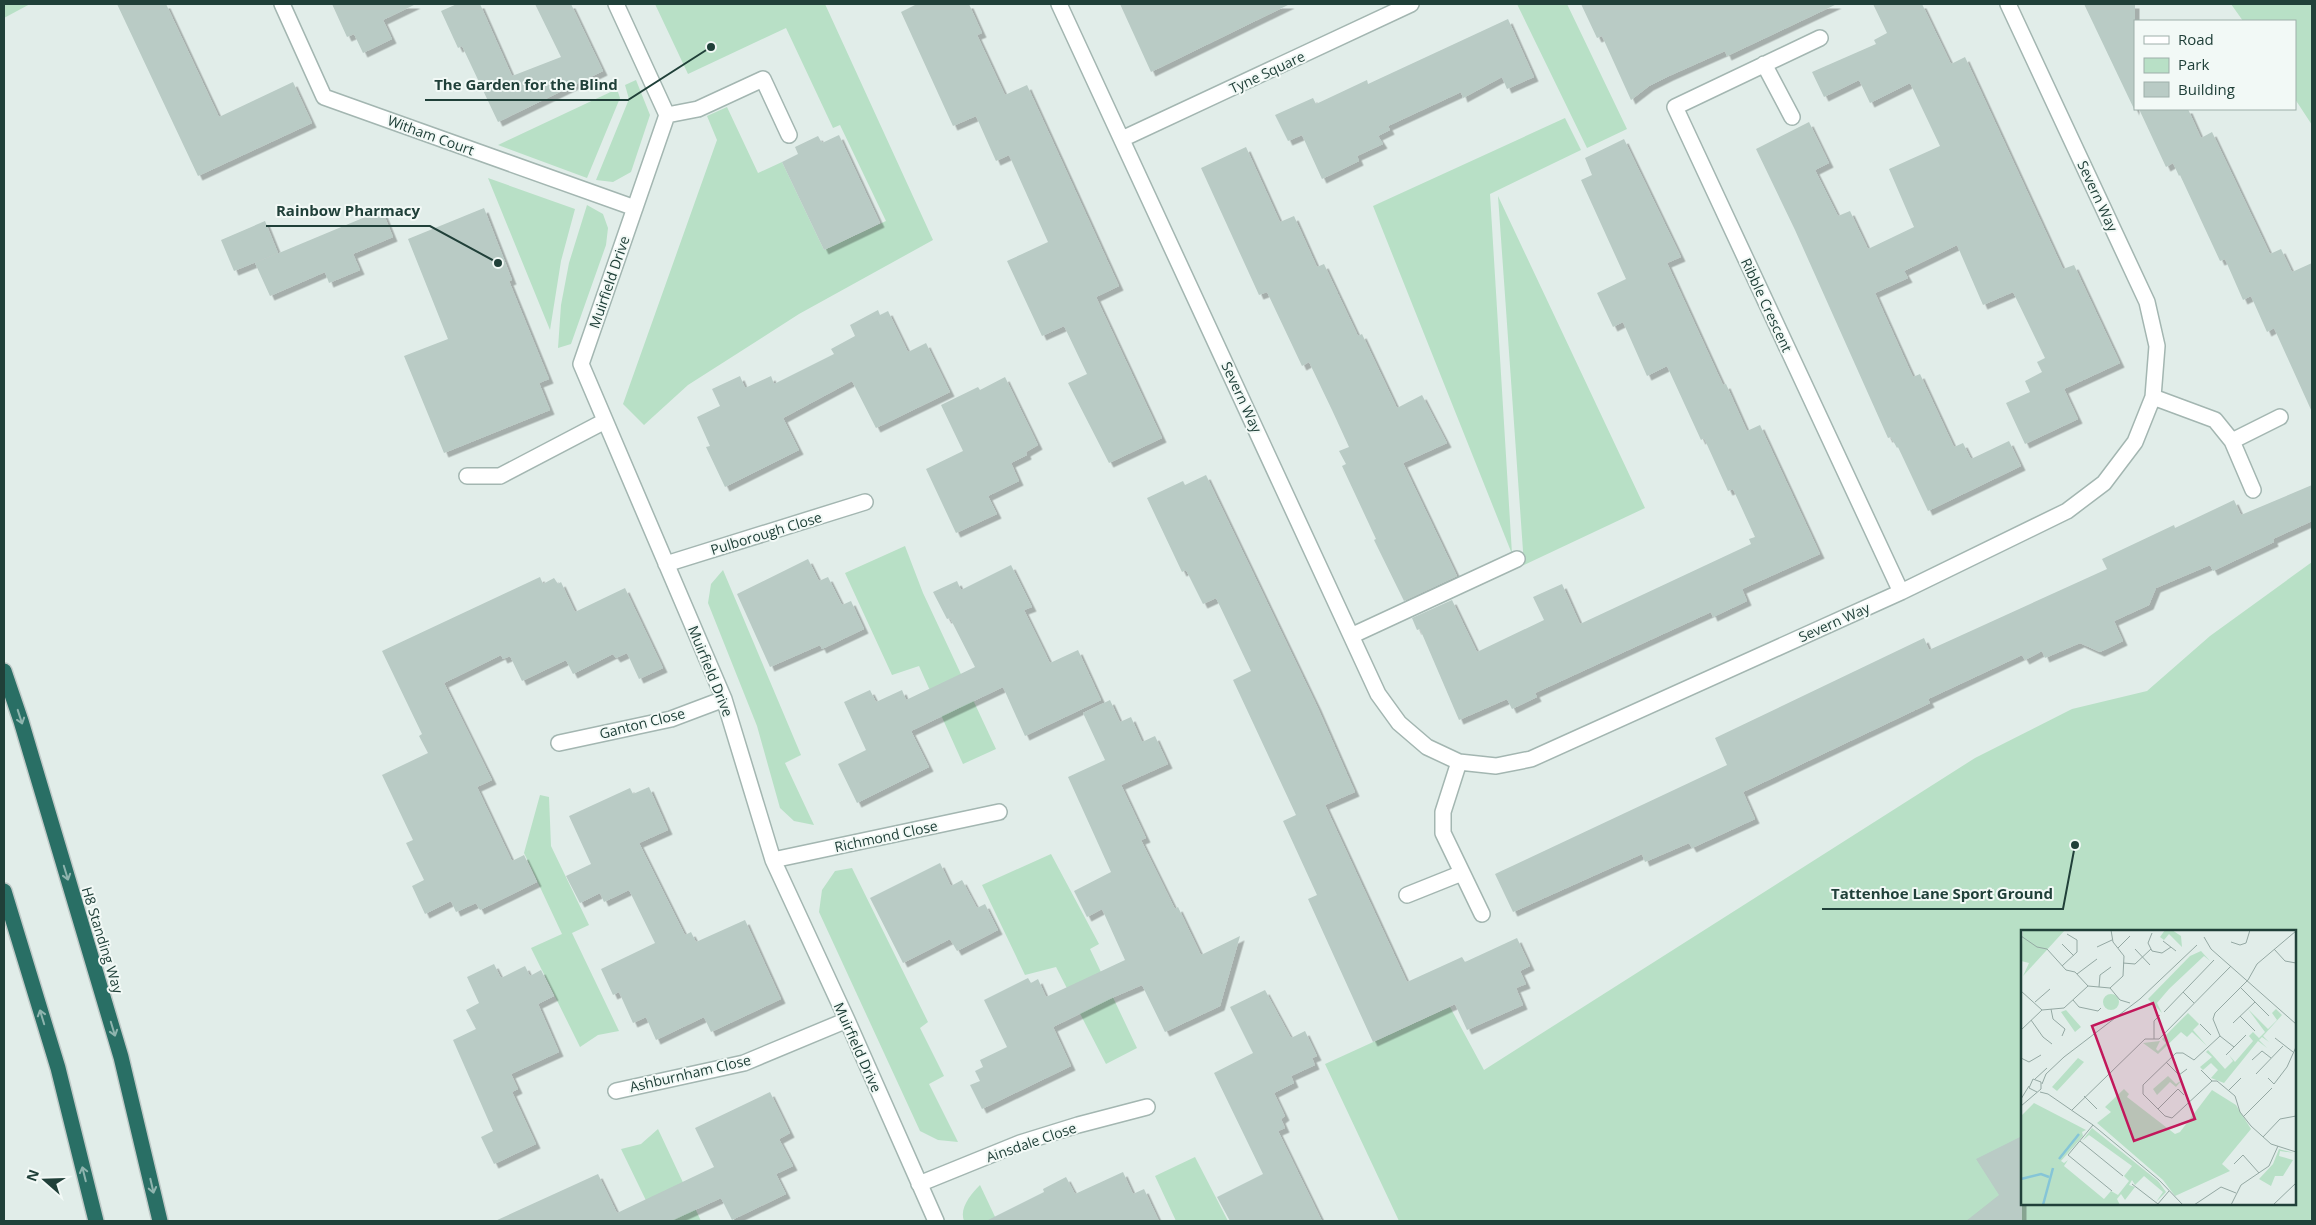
<svg xmlns="http://www.w3.org/2000/svg" width="2316" height="1225" viewBox="0 0 2316 1225" font-family="'Open Sans',sans-serif">
	<style>
		.green { fill: #b8e0c6; fill-rule: evenodd }
		.building { fill: #b9cbc5; filter: url(#shadow) }
		.lines { fill: none; stroke-linecap: round; stroke-linejoin: round }
		.minor-casing { stroke: #a3b6b1; stroke-width: 18 }
		.highway-casing { stroke: #c1cac8; stroke-width: 18 }
		.minor { stroke: #fff; stroke-width: 15 }
		.highway { stroke: #296f65; stroke-width: 15 }
		.oneway { stroke: #8eb4ae }
		.labels { text-anchor: middle; dominant-baseline: central; stroke-width: 4; stroke-linejoin: round; paint-order: stroke }
		.street-label { font-size: 14px; fill: #204039; stroke: #f2f9f6 }
		.inset-river { fill: none; stroke: #85c5d7; stroke-width: 2.5 }
		.inset-road { fill: none; stroke: #94a8a3; stroke-width: 1 }
		.view { fill: #c2185b; fill-opacity: 0.15; stroke: #c2185b; stroke-width: 2.5 }
		.inset-edge { fill: none; stroke: #204039; stroke-width: 2.5 }
		.leader { fill: none; stroke: #204039; stroke-width: 2 }
		.callout-dot { fill: #204039; stroke: #f2f9f6; stroke-width: 2 }
		.callout-label { font-size: 15px; text-anchor: middle; font-weight: bold; fill: #204039; stroke: #f2f9f6; stroke-width: 4; stroke-linejoin: round; paint-order: stroke }
	</style>
	<defs>
		<filter id="shadow"><feDropShadow dx="4.5" dy="4.5" stdDeviation="0" flood-color="#0004"/></filter>
	</defs>
	<rect width="100%" height="100%" fill="#e1ede9"/>
	<path class="green" d="M4,4H30L4,18Z
		M655,4H825L933,240L799,314L688,385L644,425L623,404L717,140L707,116L727,107L758,173L782,162L824,250L886,221L840,125L833,128L786,28L688,74Z
		M1517,4H1567L1627,129L1587,148Z
		M2231,4H2312V125L2295,99V21H2243Z
		M636,80L650,115L631,172L613,182L596,180L629,99L625,85Z
		M617,89L620,98L587,178L498,145Z
		M1565,118L1581,150L1490,194L1512,554L1373,206Z
		M488,178L575,209L561,261L550,330Z
		M1498,196L1645,508L1524,565Z
		M587,205L603,214L608,228L606,245L571,344L558,348L561,305L569,263Z
		M905,546L923,593L996,749L963,764L919,666L892,675L845,573Z
		M2312,562V1221H1399L1325,1064L1450,1007L1484,1070L1975,758L2072,709L2147,691L2210,636ZM2022,931H2295V1204H2022Z
		M723,570L801,755L785,763L814,825L794,821L780,808L757,726L708,603L711,584Z
		M540,795L549,797L551,846L589,925L572,933L619,1031L598,1035L580,1047L531,948L562,934L524,853Z
		M1051,854L1099,944L1090,949L1137,1048L1106,1064L1056,967L1025,975L982,885Z
		M852,868L928,1022L920,1028L944,1076L929,1084L958,1142L938,1140L920,1131L819,912L822,890L835,871Z
		M658,1129L701,1221H656L621,1149L641,1144Z
		M1195,1157L1228,1221H1176L1155,1176Z
		M980,1185L997,1221H964C959,1208 971,1194 980,1185Z"/>
	<path class="building" d="M117,4H166L219,117L293,82L312,123L198,176Z
		M332,4H416L383,20L392,39L363,53L354,34L347,37Z
		M457,4H480L512,76L561,57L535,4H571L603,71L498,122L462,46L458,48L441,11Z
		M917,4H969L982,33L977,35L1005,95L1027,85L1119,286L1096,297L1162,438L1109,463L1068,383L1087,374L1064,326L1042,336L1007,261L1048,242L1009,155L996,161L976,116L953,126L901,12Z
		M1120,4H1290L1151,72Z
		M1581,4H1837L1727,56L1725,51L1669,76L1649,86L1631,100L1602,36L1597,38Z
		M1873,4H1922L1951,64L1965,57L2063,269L2074,265L2120,363L2064,389L2078,419L2025,444L2006,403L2030,392L2025,381L2042,372L2037,362L2045,358L2013,292L1983,305L1957,245L1904,271L1908,278L1875,293L1913,377L1920,374L1954,447L1963,443L1971,459L2009,441L2021,466L1928,511L1898,447L1897,448L1891,437L1888,438L1795,230L1756,149L1809,122L1829,163L1815,170L1838,216L1850,211L1868,249L1914,227L1889,169L1940,146L1910,83L1870,103L1859,80L1824,97L1812,72L1876,44L1874,40L1887,33Z
		M2084,4H2135V111Z
		M1508,19L1534,77L1507,89L1502,77L1463,98L1461,92L1388,126L1390,130L1378,136L1383,144L1357,156L1359,161L1322,179L1302,135L1288,141L1275,115L1313,98L1316,104L1367,80L1368,84Z
		M2139,109H2188L2201,138L2212,132L2270,254L2281,249L2292,272L2312,263V412L2274,328L2267,332L2251,296L2243,300L2225,259L2220,261L2180,175L2179,176L2173,163L2166,167Z
		M839,135L880,223L824,250L782,162L798,154L795,147L818,136L822,143Z
		M1624,139L1681,257L1667,263L1723,385L1726,384L1747,431L1760,425L1820,554L1742,589L1747,601L1713,617L1711,612L1637,646L1535,693L1537,697L1512,709L1507,699L1459,720L1420,629L1417,630L1412,618L1452,600L1477,652L1544,620L1533,597L1562,584L1580,624L1751,544L1749,539L1755,537L1733,489L1728,491L1704,438L1701,440L1667,366L1647,376L1623,322L1613,327L1597,293L1626,279L1581,180L1592,175L1585,158Z
		M1246,147L1280,222L1294,216L1317,267L1324,264L1358,336L1362,334L1397,408L1422,395L1447,443L1403,463L1457,576L1404,601L1374,540L1376,539L1342,466L1346,464L1339,451L1349,447L1332,410L1309,362L1302,366L1267,292L1259,295L1201,168Z
		M484,208L512,280L509,281L549,379L539,383L550,410L444,453L404,356L448,339L408,239Z
		M382,210L393,237L353,254L360,270L329,283L325,272L270,296L255,263Z
		M265,221L278,253L234,271L221,240Z
		M878,310L880,315L888,311L908,352L926,343L950,392L876,428L852,381L783,418L799,450L725,487L706,447L710,446L697,417L720,406L712,389L740,376L745,388L771,376L774,384L834,354L831,349L855,336L850,325Z
		M1005,377L1038,445L1026,452L1027,455L1011,463L1019,481L988,496L997,514L956,533L926,469L963,451L941,405L978,387L980,390Z
		M1206,475L1317,706L1355,792L1325,805L1407,982L1462,957L1465,962L1517,938L1530,966L1520,971L1526,984L1516,988L1523,1005L1467,1030L1455,1004L1373,1042L1308,899L1317,895L1283,821L1296,815L1233,680L1251,671L1216,598L1203,604L1186,570L1182,572L1147,498L1183,481L1185,485Z
		M2312,485V521L2273,539L2274,542L2213,571L2210,565L2156,588L2149,605L2114,621L2123,641L2100,652L2080,643L2045,658L2042,651L2025,660L2022,655L1928,699L1930,703L1743,792L1755,819L1692,848L1689,843L1645,862L1642,854L1513,912L1495,874L1727,765L1715,738L1924,638L1929,650L2107,569L2102,559L2174,525L2175,528L2234,500L2241,515Z
		M808,559L819,581L828,577L842,605L851,601L864,629L822,649L820,645L770,667L737,594Z
		M1011,565L1032,607L1024,610L1050,663L1078,650L1101,700L1025,736L1003,687L911,731L929,767L857,803L838,764L866,750L844,702L870,690L876,702L902,690L906,700L975,667L950,618L947,619L933,592L957,581L961,590Z
		M540,577L543,584L554,578L558,584L561,582L575,612L625,588L663,668L639,679L627,653L616,658L613,654L573,674L566,660L522,681L510,656L503,659L501,655L444,683L492,780L477,787L512,861L524,855L537,882L480,910L476,903L456,912L451,901L425,914L412,886L424,880L406,843L413,840L382,775L428,753L419,736L422,734L382,651Z
		M1110,700L1120,722L1131,717L1142,742L1155,736L1168,764L1121,785L1146,838L1141,840L1175,909L1178,907L1201,955L1240,936L1220,1006L1165,1032L1142,985L1114,997L1053,1027L1071,1066L982,1109L970,1085L980,1081L975,1071L983,1067L980,1060L1007,1047L984,1000L1028,978L1031,983L1038,979L1046,997L1125,960L1102,909L1087,917L1074,891L1111,872L1068,777L1105,760L1083,713Z
		M649,787L668,830L639,843L685,935L691,932L696,942L745,920L781,999L711,1032L704,1017L656,1040L646,1017L633,1023L619,992L613,995L601,969L655,943L629,890L604,902L600,893L580,903L566,876L591,864L569,816L630,788L633,794Z
		M940,863L951,886L962,880L977,908L985,904L998,930L957,951L950,939L903,963L870,898Z
		M494,964L501,978L525,966L530,976L541,970L554,996L538,1004L559,1052L511,1074L518,1089L512,1092L536,1144L494,1164L481,1137L493,1131L453,1040L476,1029L466,1010L479,1003L467,977Z
		M1265,990L1291,1038L1305,1031L1317,1056L1312,1058L1315,1065L1291,1076L1294,1083L1274,1093L1285,1116L1281,1119L1285,1128L1278,1131L1322,1221H1230L1217,1197L1263,1174L1214,1073L1253,1053L1230,1007Z
		M770,1092L790,1133L779,1139L793,1166L776,1174L786,1194L732,1220L721,1198L671,1221H495L598,1174L617,1213L714,1167L695,1128Z
		M2022,1136V1221H1966L1999,1195L1976,1159Z
		M1123,1172L1133,1194L1144,1189L1159,1221H986L1044,1192L1043,1189L1066,1177L1075,1194Z"/>
	<g class="lines">
		<g class="minor-casing">
			<path id="minor" d="M282,4L324,97L635,208
				M616,4L667,115
				M1059,4L1378,694L1399,723L1427,747L1459,762L1496,766L1531,759L1901,592L2067,511L2104,483L2135,442L2153,397L2157,346L2147,302L2008,4
				M1820,38L1675,107L1901,592
				M1764,64L1792,117
				M667,115L581,364L724,699L773,860L847,1020L936,1221
				M667,115L698,109L763,79L789,135
				M1122,139L1411,4
				M2153,397L2215,420L2232,441L2253,490
				M2232,441L2280,417
				M467,476H500L605,421
				M666,564L865,502
				M1353,635L1517,559
				M559,743L671,719L724,699
				M1459,762L1443,812V833L1482,914
				M773,860L999,812
				M1407,895L1462,873
				M616,1091L744,1063L847,1020
				M919,1184L1020,1143L1078,1125L1147,1107"/>
		</g>
		<g class="highway-casing">
			<path id="highway" d="M4,671L21,721L121,1057L160,1221
				M4,891L58,1068L96,1221"/>
		</g>
		<use href="#minor" class="minor"/>
		<use href="#highway" class="highway"/>
	</g>
	<defs><path id="oneway-shaft" d="M-6 0H5M1.5-3L5.5 0L1.5 3" fill="none" stroke-width="1.6" stroke-linecap="round" stroke-linejoin="round" transform="scale(1.25)"/></defs>
	<g class="oneway">
		<use href="#oneway-shaft" transform="translate(20 717) rotate(72)"/>
		<use href="#oneway-shaft" transform="translate(66 873) rotate(73)"/>
		<use href="#oneway-shaft" transform="translate(42 1017) rotate(-107)"/>
		<use href="#oneway-shaft" transform="translate(113 1029) rotate(73)"/>
		<use href="#oneway-shaft" transform="translate(84 1174) rotate(-104)"/>
		<use href="#oneway-shaft" transform="translate(152 1186) rotate(77)"/>
	</g>
	<g class="labels">
		<g class="street-label">
			<text transform="translate(1267 72) rotate(-25)">Tyne Square</text>
			<text transform="translate(431 135) rotate(20)">Witham Court</text>
			<text transform="translate(2098 196) rotate(65)">Severn Way</text>
			<text transform="translate(609 282) rotate(-71)">Muirfield Drive</text>
			<text transform="translate(1767 305) rotate(65)">Ribble Crescent</text>
			<text transform="translate(1242 397) rotate(65)">Severn Way</text>
			<text transform="translate(766 533) rotate(-17)">Pulborough Close</text>
			<text transform="translate(1834 622) rotate(-24)">Severn Way</text>
			<text transform="translate(711 671) rotate(68)">Muirfield Drive</text>
			<text transform="translate(642 723) rotate(-14)">Ganton Close</text>
			<text transform="translate(886 836) rotate(-12)">Richmond Close</text>
			<text transform="translate(103 940) rotate(73)">H8 Standing Way</text>
			<text transform="translate(858 1047) rotate(66)">Muirfield Drive</text>
			<text transform="translate(690 1073) rotate(-13)">Ashburnham Close</text>
			<text transform="translate(1031 1142) rotate(-19)">Ainsdale Close</text>
		</g>
	</g>
	<g transform="translate(2021 930)">
		<rect width="275" height="275" fill="#e1ede9"/>
		<path d="M2,0H44L2,46L8,33L0,31ZM144,0H151L160,6L161,17L148,4L143,10L139,7ZM180,21L189,31L183,26L148,59L136,73L141,83L127,69L169,26ZM82 72a8 8 0 1 1 16 0a8 8 0 1 1-16 0ZM227,79L247,99L256,90L251,83L255,79L261,85L242,106L248,112L241,107L238,110L246,118L237,111L203,153L190,148L197,140L190,133L182,140L179,137L191,127L185,122L187,120L204,139L212,131L208,125L214,132L232,111L228,106L232,102L238,108L244,102ZM45,80L60,97L54,102L40,82ZM167,83L178,94L172,100L186,116L171,102L166,107L160,102L137,124L122,113L139,111L135,119L137,121L145,113L141,109ZM57,128L63,132L36,161L31,157ZM147,146L155,154L161,150L155,157L149,152L136,165L132,159ZM103,159L108,164L106,167L154,204L159,202L191,160L215,175L230,199L201,234L209,241L154,266L142,250L76,193L90,182L84,177ZM13,173L65,200L61,202L62,206L40,231L43,233L47,230L43,236L83,269L90,261L97,265L108,251L103,246L111,236L68,205L61,211L71,198L137,251L145,262L135,272L142,262L123,246L114,255L111,250L108,255L114,257L104,270L100,264L96,269L99,275H0V186ZM258,219L273,223L259,221L258,226L272,230L262,246H254L250,256L238,249L252,234Z" fill="#b8e0c6"/>
		<path class="inset-river" d="M38,229L58,204M0,249L20,244L28,247M22,275L32,238"/>
		<path class="inset-road" d="M131,3L127,13L131,21L141,23L150,17M0,6L16,17L26,19L45,40L54,42L67,56L89,58M183,7L190,19L275,94M142,11L155,21M210,12L219,15L225,13L229,0M41,14L53,26M76,17L91,10M97,18L109,6M114,19L129,35M253,19L264,31L275,33M102,33L114,34L130,19M41,36L56,22V10L46,4M56,44L76,29M78,57L79,45L90,37M89,58L102,46L103,26L92,12L90,0M89,58L99,70L109,73M220,58L248,86M0,61L21,80M162,62L173,73M52,70L58,77L77,81L80,78M14,72L29,59M30,79L32,89L44,99L41,106M143,82L193,30M219,86L234,101M10,90L22,107L31,114M212,93L234,72M179,94L190,105M0,100L21,80L43,78L67,56M199,106L192,89L194,83L227,50L236,34L275,1M199,106L213,117M254,108L272,122M133,109V91L139,85M205,125L225,105M0,128L8,132L20,125M173,130L162,123H155L122,155V164L144,186L151,188L191,151H196L214,166L219,182L230,196L250,214L275,222M173,130L199,106M231,130L241,121L250,128M145,132L158,145L166,139M180,140L191,151M235,144L262,116M247,148L253,154L266,137L275,117M14,149L26,138M21,154L25,144L43,127L119,69L176,15M208,160L220,148M19,162L27,164L72,195L138,250L162,275M63,166L76,179M0,169L8,156M0,176L20,159V152L12,149L8,158L16,162M137,179L157,159L163,165M51,180L124,109H138L210,36M222,187L251,158M72,195L47,225L91,261M242,207L259,189L275,186M59,211L102,246M213,234L222,225L238,243M111,254L137,274M136,275L148,261M173,275L200,257L215,263M210,275L220,255L248,236L257,216M252,275L275,253"/>
		<path class="view" d="M132,73L174,189L113,211L71,96Z"/>
		<rect width="275" height="275" class="inset-edge"/>
	</g>
	<path class="leader" d="M711 47L628 100H425M498 263L430 226H266M2075 845L2063 909H1822"/>
	<g class="callout-dot">
		<circle cx="711" cy="47" r="5"/>
		<circle cx="498" cy="263" r="5"/>
		<circle cx="2075" cy="845" r="5"/>
	</g>
	<g class="callout-label">
		<text x="526" y="90">The Garden for the Blind</text>
		<text x="348" y="216">Rainbow Pharmacy</text>
		<text x="1942" y="899">Tattenhoe Lane Sport Ground</text>
	</g>
	<rect width="2316" height="1225" fill="none" stroke="#204039" stroke-width="10"/>
	<rect x="2134" y="20" width="162" height="90" fill="#f2f9f6" stroke="#9eafaa"/>
	<rect x="2144" y="36" width="25" height="8" fill="#ffffff" stroke="#9eafaa"/>
	<text x="2178" y="45" font-size="15" fill="#204039">Road</text>
	<rect x="2144" y="58" width="25" height="15" fill="#b8e0c6" stroke="#9eafaa"/>
	<text x="2178" y="70" font-size="15" fill="#204039">Park</text>
	<rect x="2144" y="82" width="25" height="15" fill="#b9cbc5" stroke="#9eafaa"/>
	<text x="2178" y="95" font-size="15" fill="#204039">Building</text>
	<g transform="translate(45 1180) rotate(290)" stroke="#f2f9f6" stroke-width="4" paint-order="stroke">
	<path d="M0-4L9 19L0 12L-9 19Z" fill="#204039"/>
	<text y="-8" font-size="14" font-weight="bold" text-anchor="middle" fill="#204039">N</text>
	</g>
</svg>
